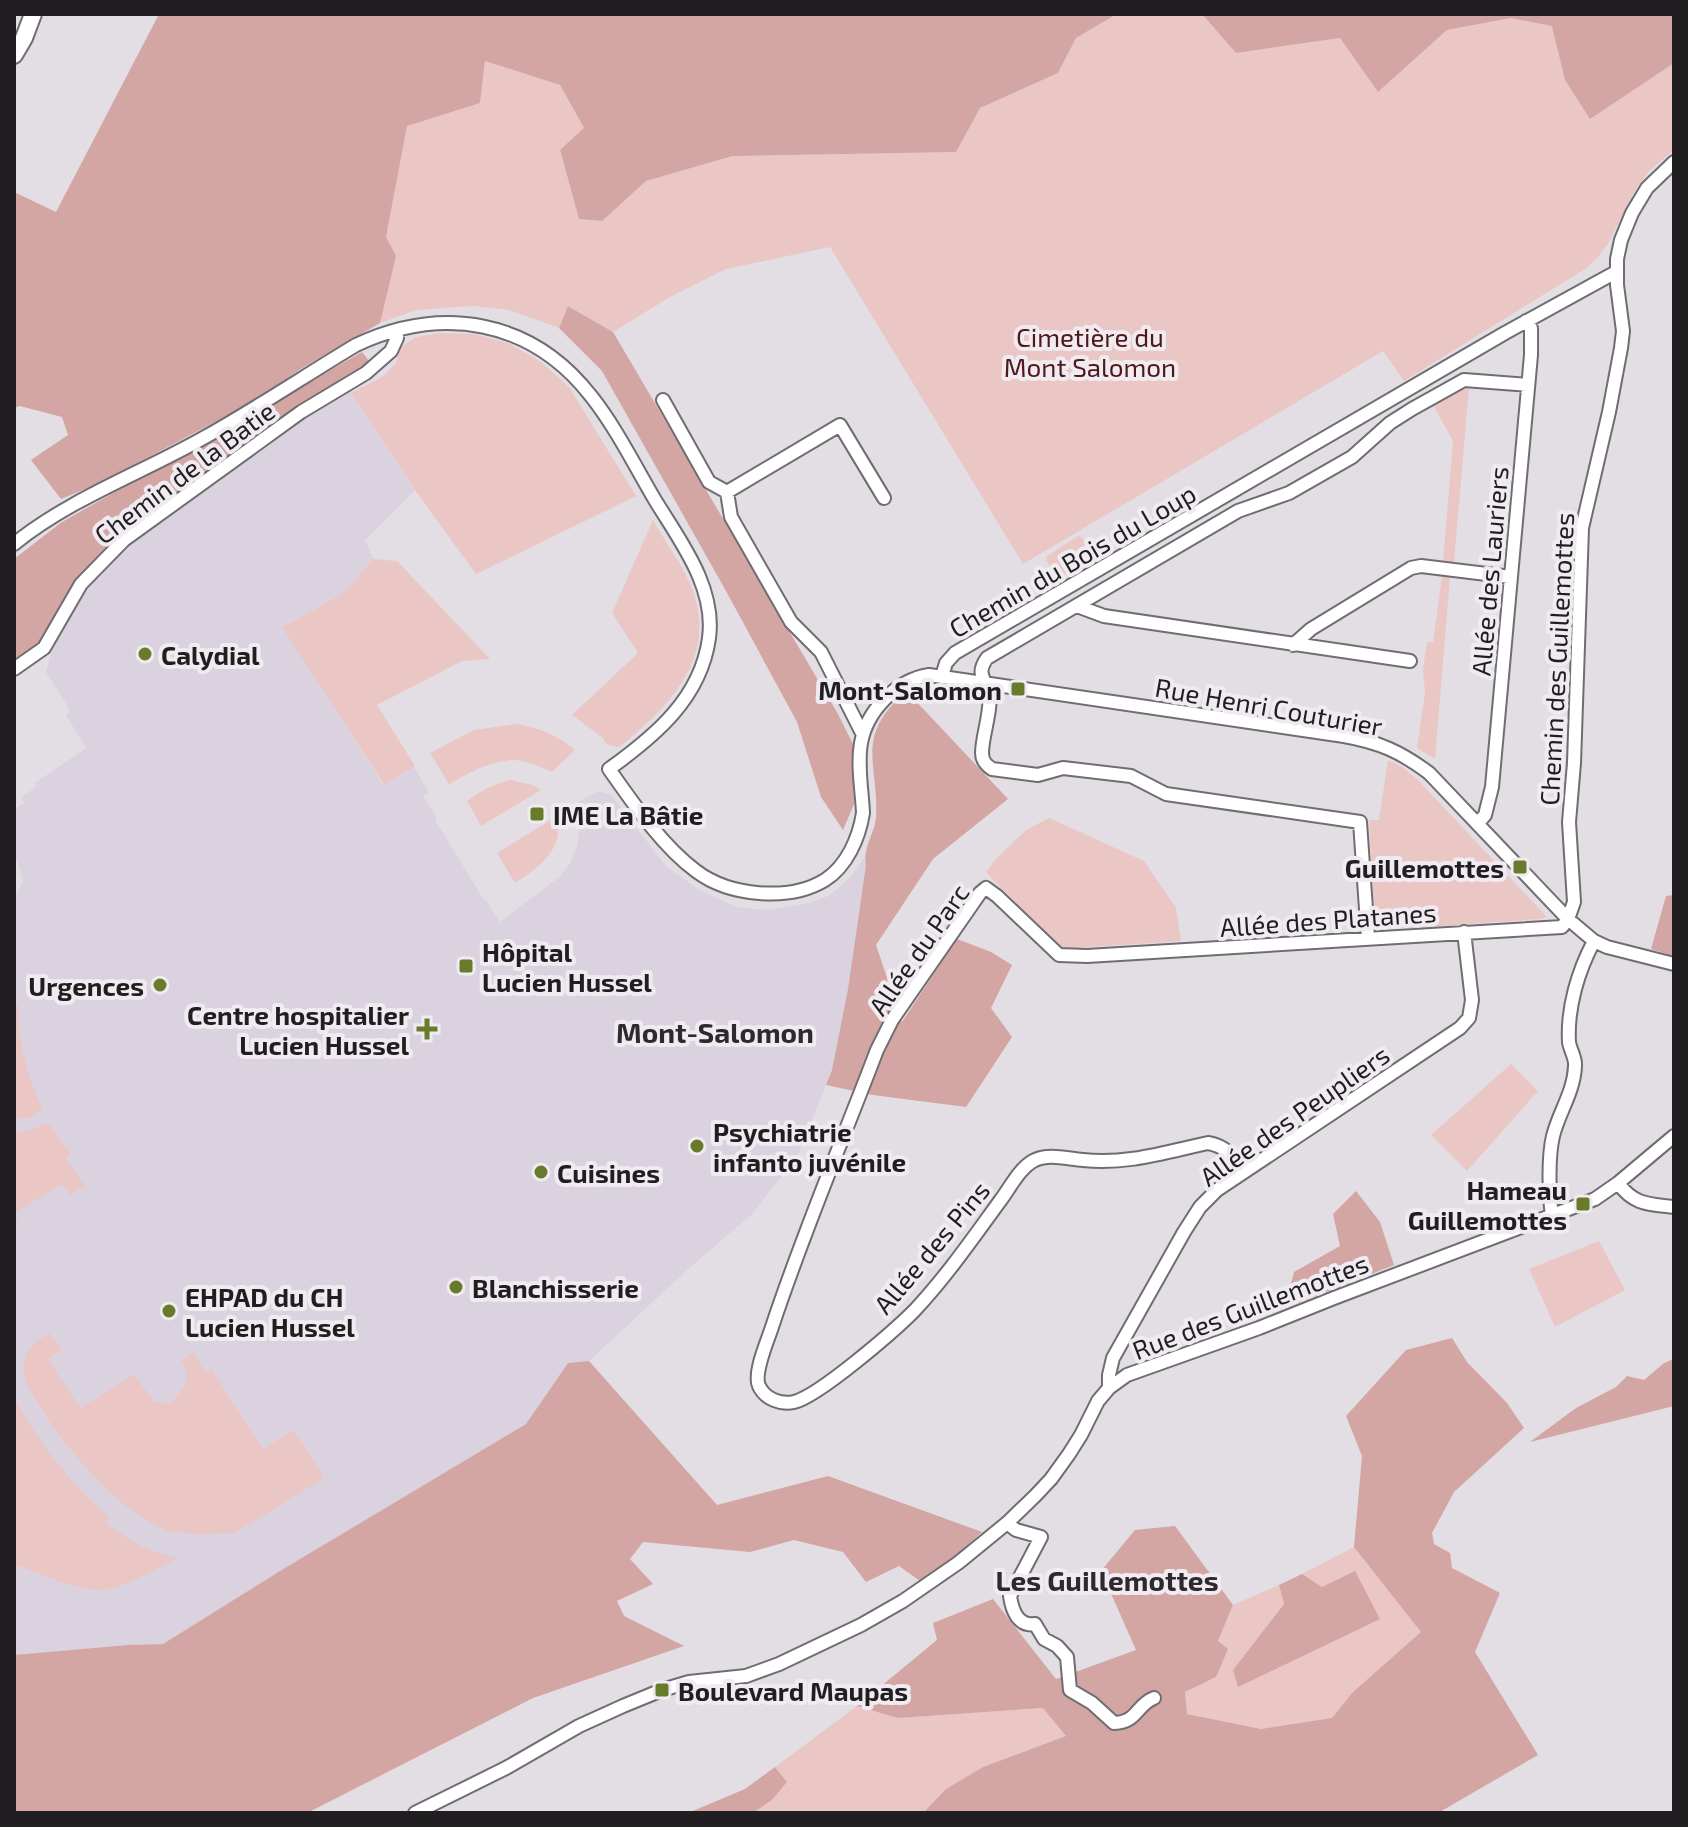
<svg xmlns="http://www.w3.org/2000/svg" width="1688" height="1827" viewBox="0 0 1688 1827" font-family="'Exo 2',sans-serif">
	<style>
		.built { fill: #dad2de }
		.green { fill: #eac7c5 }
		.forest { fill: #d3a5a3 }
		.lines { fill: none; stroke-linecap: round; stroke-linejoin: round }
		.minor-casing { stroke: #706d72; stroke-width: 16 }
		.tertiary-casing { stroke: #706d72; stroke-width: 20 }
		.minor { stroke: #fff; stroke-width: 12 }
		.tertiary { stroke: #fff; stroke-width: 16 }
		.poi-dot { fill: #687b2a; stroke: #efebf1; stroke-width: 3 }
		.labels { text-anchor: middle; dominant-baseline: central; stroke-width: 8; stroke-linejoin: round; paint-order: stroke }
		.park-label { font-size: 26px; fill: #51181b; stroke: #efebf1 }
		.street-label { font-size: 26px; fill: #201e20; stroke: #efebf1 }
		.poi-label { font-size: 26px; font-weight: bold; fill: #201e20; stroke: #efebf1; text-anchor: start }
		.neighbourhood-label { font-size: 28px; font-weight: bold; fill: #2c2a2e; stroke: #efebf1 }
	</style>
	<rect width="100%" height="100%" fill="#e2dee3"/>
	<path class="built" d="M347,387L415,490L365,540L373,559L345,592L283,626L383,785L414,767L429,793L423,796L437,818L435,820L484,900H486L500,922L559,877L570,864L577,846L580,828L575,804L598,791L611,795L666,866L698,889L736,907L767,910L810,903L828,896L841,886L852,875L864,858L866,865L848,989L832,1070L798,1155L752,1214L687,1270L589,1361L568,1363L526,1424L280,1571L163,1644L128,1645L14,1655V898L23,882L14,850V810L24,803L21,798L36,787L35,783L86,748L66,715L70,710L46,672L53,647L86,589L118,555L197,492Z"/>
	<path class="green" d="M1117,14H1202L1236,53L1340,38L1378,92L1447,30L1511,18L1553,26L1565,80L1590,118L1674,63V150L1649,171L1636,189L1608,244L1598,257L1585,269L1404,381L1383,351L1023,564L830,247L726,269L670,297L613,332L569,306L559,328L509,310L473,306L416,310L380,323L395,256L386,237L407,125L480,103L485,61L560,85L584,128L560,151L579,219L601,221L646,181L734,156L955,152L980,108L1058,73L1076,38Z
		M438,333L474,334L508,343L541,362L569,387L636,496L476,574L415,490L351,393L382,377L395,364L402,346L416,337Z
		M1465,386L1469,387L1454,562H1443L1453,441L1433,405Z
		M653,520C664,540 686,570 693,591C717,659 669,707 619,747L606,744L603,738L572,715L638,653L612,613Z
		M1078,536L1082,537L1092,555V558L1060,577L1055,575L1046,560L1047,556Z
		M373,559L397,561L490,659L462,661L377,705L415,766L384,785L282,627L345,592Z
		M1442,577H1450L1435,759L1417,748L1425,693L1423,669L1427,642H1433Z
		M515,724C537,727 558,735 575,750L552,772C543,768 532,763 522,761C497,756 470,773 449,784L430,753L474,730Z
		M1388,760L1402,767L1416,778L1547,917L1539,919L1414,928H1375L1369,820H1379Z
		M511,780L532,785L541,790L481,826L467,801C481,791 494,783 511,780Z
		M556,817C566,849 538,868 515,883L497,853Z
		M1049,818L1144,861L1176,908L1181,941L1059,949L986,872L994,861L1026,830Z
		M14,1004L18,1005C18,1043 27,1076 43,1110L30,1117L14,1120Z
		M1511,1064L1538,1091L1467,1171L1431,1135Z
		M48,1123L71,1154L66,1158L85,1186L70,1195L62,1184L15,1213L19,1220L14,1221V1132L30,1130Z
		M1599,1241L1625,1290L1555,1327L1529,1269Z
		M49,1333L62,1350L48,1359L80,1408L134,1374L153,1401L170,1404L186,1385V1368L181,1360L193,1352L206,1373L212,1370L263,1449L294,1430L324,1478L235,1533L196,1534L167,1531L137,1515L108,1491L80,1461L54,1429L25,1382L23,1368L26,1355L35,1342Z
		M14,1397C38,1442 70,1483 108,1516L107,1524C131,1541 148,1552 177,1558C159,1568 120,1590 100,1590C72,1589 41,1573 14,1565Z
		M1354,1547L1422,1633L1352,1693L1332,1718L1261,1729L1187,1714L1185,1692L1216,1677L1218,1642L1233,1605L1279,1585L1284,1604L1233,1670L1322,1587L1302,1574Z
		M857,1706L898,1718L1044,1708L1067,1737L983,1767L946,1789L923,1813H753L772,1800L787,1782L775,1767Z"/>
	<path class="forest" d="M159,14H1117L1076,38L1058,73L980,108L956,152L733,156L646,181L602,221L579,219L560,150L584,128L560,85L485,61L480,103L407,126L386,237L396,256L380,323L299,370L258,399L102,482L61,499L31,460L68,435L62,417L20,406L14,408V192L56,212Z
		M1202,14H1674V63L1590,119L1565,80L1552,26L1511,18L1447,30L1378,92L1340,38L1236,53Z
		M568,306L613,332L838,714L853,744L854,804L843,830L821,797L797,722L726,591L602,371L559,328Z
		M362,352L370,362L171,496L105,551L82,576L66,596L47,638L14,669V559L62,522Z
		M901,696H911L1008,799L933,859L876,945L902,1022L957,939L991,952L1012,965L991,1008L1012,1037L966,1107L873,1095L826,1085L832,1070L848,989L866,865C862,849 875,833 876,817C879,765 855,739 901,696Z
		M1674,895V956L1651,949L1666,896Z
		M1356,1191L1380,1222L1394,1265L1285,1308L1294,1272L1340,1246L1333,1214Z
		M1452,1338L1467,1362L1507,1403L1524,1428L1454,1492L1432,1533L1434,1544L1450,1553L1452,1568L1500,1593L1475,1652L1538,1755L1438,1813H923L946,1789L983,1767L1066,1736L1043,1708L898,1718L857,1706L937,1640L933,1623L993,1599L1056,1679L1136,1650L1101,1571L1135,1530L1175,1526L1233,1605L1218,1641L1228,1649L1216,1677L1185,1692L1187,1714L1261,1729L1332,1718L1352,1693L1421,1632L1354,1547L1362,1456L1346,1416L1406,1350Z
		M1674,1359V1406L1530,1442L1576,1408L1616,1387L1627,1376L1644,1380L1664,1363Z
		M589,1361L717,1505L828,1476L982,1532L954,1557L920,1581L899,1566L866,1582L843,1552L794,1540L750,1552L643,1542L630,1559L653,1584L617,1601L624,1616L684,1646L533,1698L307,1813H14V1655L128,1645L163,1644L280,1571L526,1424L568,1363Z
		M1355,1571L1380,1619L1238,1687L1233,1670L1284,1604L1279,1585L1302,1574L1322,1587Z
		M775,1767L787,1782L772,1800L753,1813H688L745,1789Z"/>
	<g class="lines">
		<g class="minor-casing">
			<path id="minor" d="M663,400L709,482L727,492
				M14,544C71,498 142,473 205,437C257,408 306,375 356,345C442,305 531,319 591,396C615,426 635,466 655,500C680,541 716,587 709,638C701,698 655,736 609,769C633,803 662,846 696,871C729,896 789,902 825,880C847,866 859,838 863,813C862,790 857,765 861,743C867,710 897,680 929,675L1344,736C1379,742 1401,752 1429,773L1568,919L1594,941L1607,947L1674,964
				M1077,606L1104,616L1410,661
				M1293,645L1311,629L1411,568L1421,566L1511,577
				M14,669L44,648L81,584L124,540L301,412L366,373L391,351L397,338V330
				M942,676L946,663L955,653L1505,333L1616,272
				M863,735L821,652L791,622L731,517L727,492L840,425L884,498
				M1478,823L1485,815L1492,787L1531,355V328L1526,321
				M1368,938L1360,822L1166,794L1131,776L1063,768L1038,775L992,769C986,765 982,761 982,753C982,736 992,710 989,694C986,678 975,675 987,658L1238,511L1289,493L1352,457L1390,423L1412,409L1464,380L1528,385
				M1245,1171C1234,1157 1226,1146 1208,1143C1166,1152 1126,1165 1083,1160C1068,1159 1049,1153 1035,1160C1020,1167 1010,1188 1000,1201C973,1238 946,1277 914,1311C894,1331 819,1396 794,1402C781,1405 765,1399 759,1386C753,1373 768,1340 772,1327C803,1233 842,1142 877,1050L892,1020L980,893L986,888L997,896L1059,955L1087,956L1562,927L1568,919L1574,902L1569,822L1574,763L1582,528L1609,412L1621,348L1623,331L1617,285V259L1621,240L1632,213L1647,188L1674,162
				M1618,1183C1634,1205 1648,1204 1674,1207
				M1552,1216C1549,1194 1548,1157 1553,1136C1559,1112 1574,1092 1575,1066C1576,1058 1570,1050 1569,1042C1567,1008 1578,971 1594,941
				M1109,1388V1375L1113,1358L1184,1232L1200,1207L1217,1190L1460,1028L1469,1018L1472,1000L1464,932
				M1007,1523L1016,1530L1041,1537L1010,1596C1012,1610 1018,1627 1035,1624L1044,1639L1057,1646L1067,1657L1070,1690L1092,1703L1114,1723C1138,1722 1136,1705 1154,1698
				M415,1813L506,1768L579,1726L623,1706L662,1690L689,1682L746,1676L779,1664L861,1625L903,1601L958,1563L1007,1523L1035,1496L1051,1479L1069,1454L1081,1435L1098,1401L1109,1388L1127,1375L1259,1328L1334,1298L1595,1199L1618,1183L1674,1136"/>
		</g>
		<g class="tertiary-casing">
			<path id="tertiary" d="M14,55L24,38L33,14"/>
		</g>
		<use href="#minor" class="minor"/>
		<use href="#tertiary" class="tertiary"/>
	</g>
	<g class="poi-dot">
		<circle cx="145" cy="654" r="8"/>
		<rect x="1010" y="681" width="16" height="16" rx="4"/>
		<rect x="529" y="806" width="16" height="16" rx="4"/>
		<rect x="1512" y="859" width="16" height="16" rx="4"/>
		<rect x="458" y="958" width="16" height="16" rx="4"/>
		<circle cx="160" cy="985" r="8"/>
		<path d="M423 1017h8v8h8v8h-8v8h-8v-8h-8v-8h8z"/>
		<circle cx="697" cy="1146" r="8"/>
		<circle cx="541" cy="1172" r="8"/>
		<rect x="1575" y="1196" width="16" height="16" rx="4"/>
		<circle cx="456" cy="1287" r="8"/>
		<circle cx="169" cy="1311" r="8"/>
		<rect x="654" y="1682" width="16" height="16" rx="4"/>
	</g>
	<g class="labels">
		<g class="park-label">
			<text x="1090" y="336">Cimetière du<tspan x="1090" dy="30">Mont Salomon</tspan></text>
		</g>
		<g class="street-label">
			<text transform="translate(184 472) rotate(-37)">Chemin de la Batie</text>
			<text transform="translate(1072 560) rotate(-30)">Chemin du Bois du Loup</text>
			<text transform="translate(1489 571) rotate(-85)">Allée des Lauriers</text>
			<text transform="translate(1556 659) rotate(-87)">Chemin des Guillemottes</text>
			<text transform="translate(1269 706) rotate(10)">Rue Henri Couturier</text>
			<text transform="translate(1328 919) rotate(-4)">Allée des Platanes</text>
			<text transform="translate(918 949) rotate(-55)">Allée du Parc</text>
			<text transform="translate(1294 1115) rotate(-35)">Allée des Peupliers</text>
			<text transform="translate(931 1247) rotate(-50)">Allée des Pins</text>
			<text transform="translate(1250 1306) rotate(-21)">Rue des Guillemottes</text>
		</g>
		<g class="poi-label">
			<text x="161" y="654">Calydial</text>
			<text x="1002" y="689" text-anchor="end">Mont-Salomon</text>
			<text x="553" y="814">IME La Bâtie</text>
			<text x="1504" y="867" text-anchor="end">Guillemottes</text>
			<text x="482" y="951">Hôpital<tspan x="482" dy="30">Lucien Hussel</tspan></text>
			<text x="144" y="985" text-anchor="end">Urgences</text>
			<text x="409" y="1014" text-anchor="end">Centre hospitalier<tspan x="409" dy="30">Lucien Hussel</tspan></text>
			<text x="713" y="1131">Psychiatrie<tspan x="713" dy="30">infanto juvénile</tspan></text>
			<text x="557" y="1172">Cuisines</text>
			<text x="1567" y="1189" text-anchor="end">Hameau<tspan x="1567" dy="30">Guillemottes</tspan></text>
			<text x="472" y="1287">Blanchisserie</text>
			<text x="185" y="1296">EHPAD du CH<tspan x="185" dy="30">Lucien Hussel</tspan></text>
			<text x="678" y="1690">Boulevard Maupas</text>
		</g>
		<g class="neighbourhood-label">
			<text x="715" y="1032">Mont-Salomon</text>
			<text x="1107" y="1580">Les Guillemottes</text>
		</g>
	</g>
	<rect width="1688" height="1827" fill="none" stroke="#201e20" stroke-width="32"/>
</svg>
